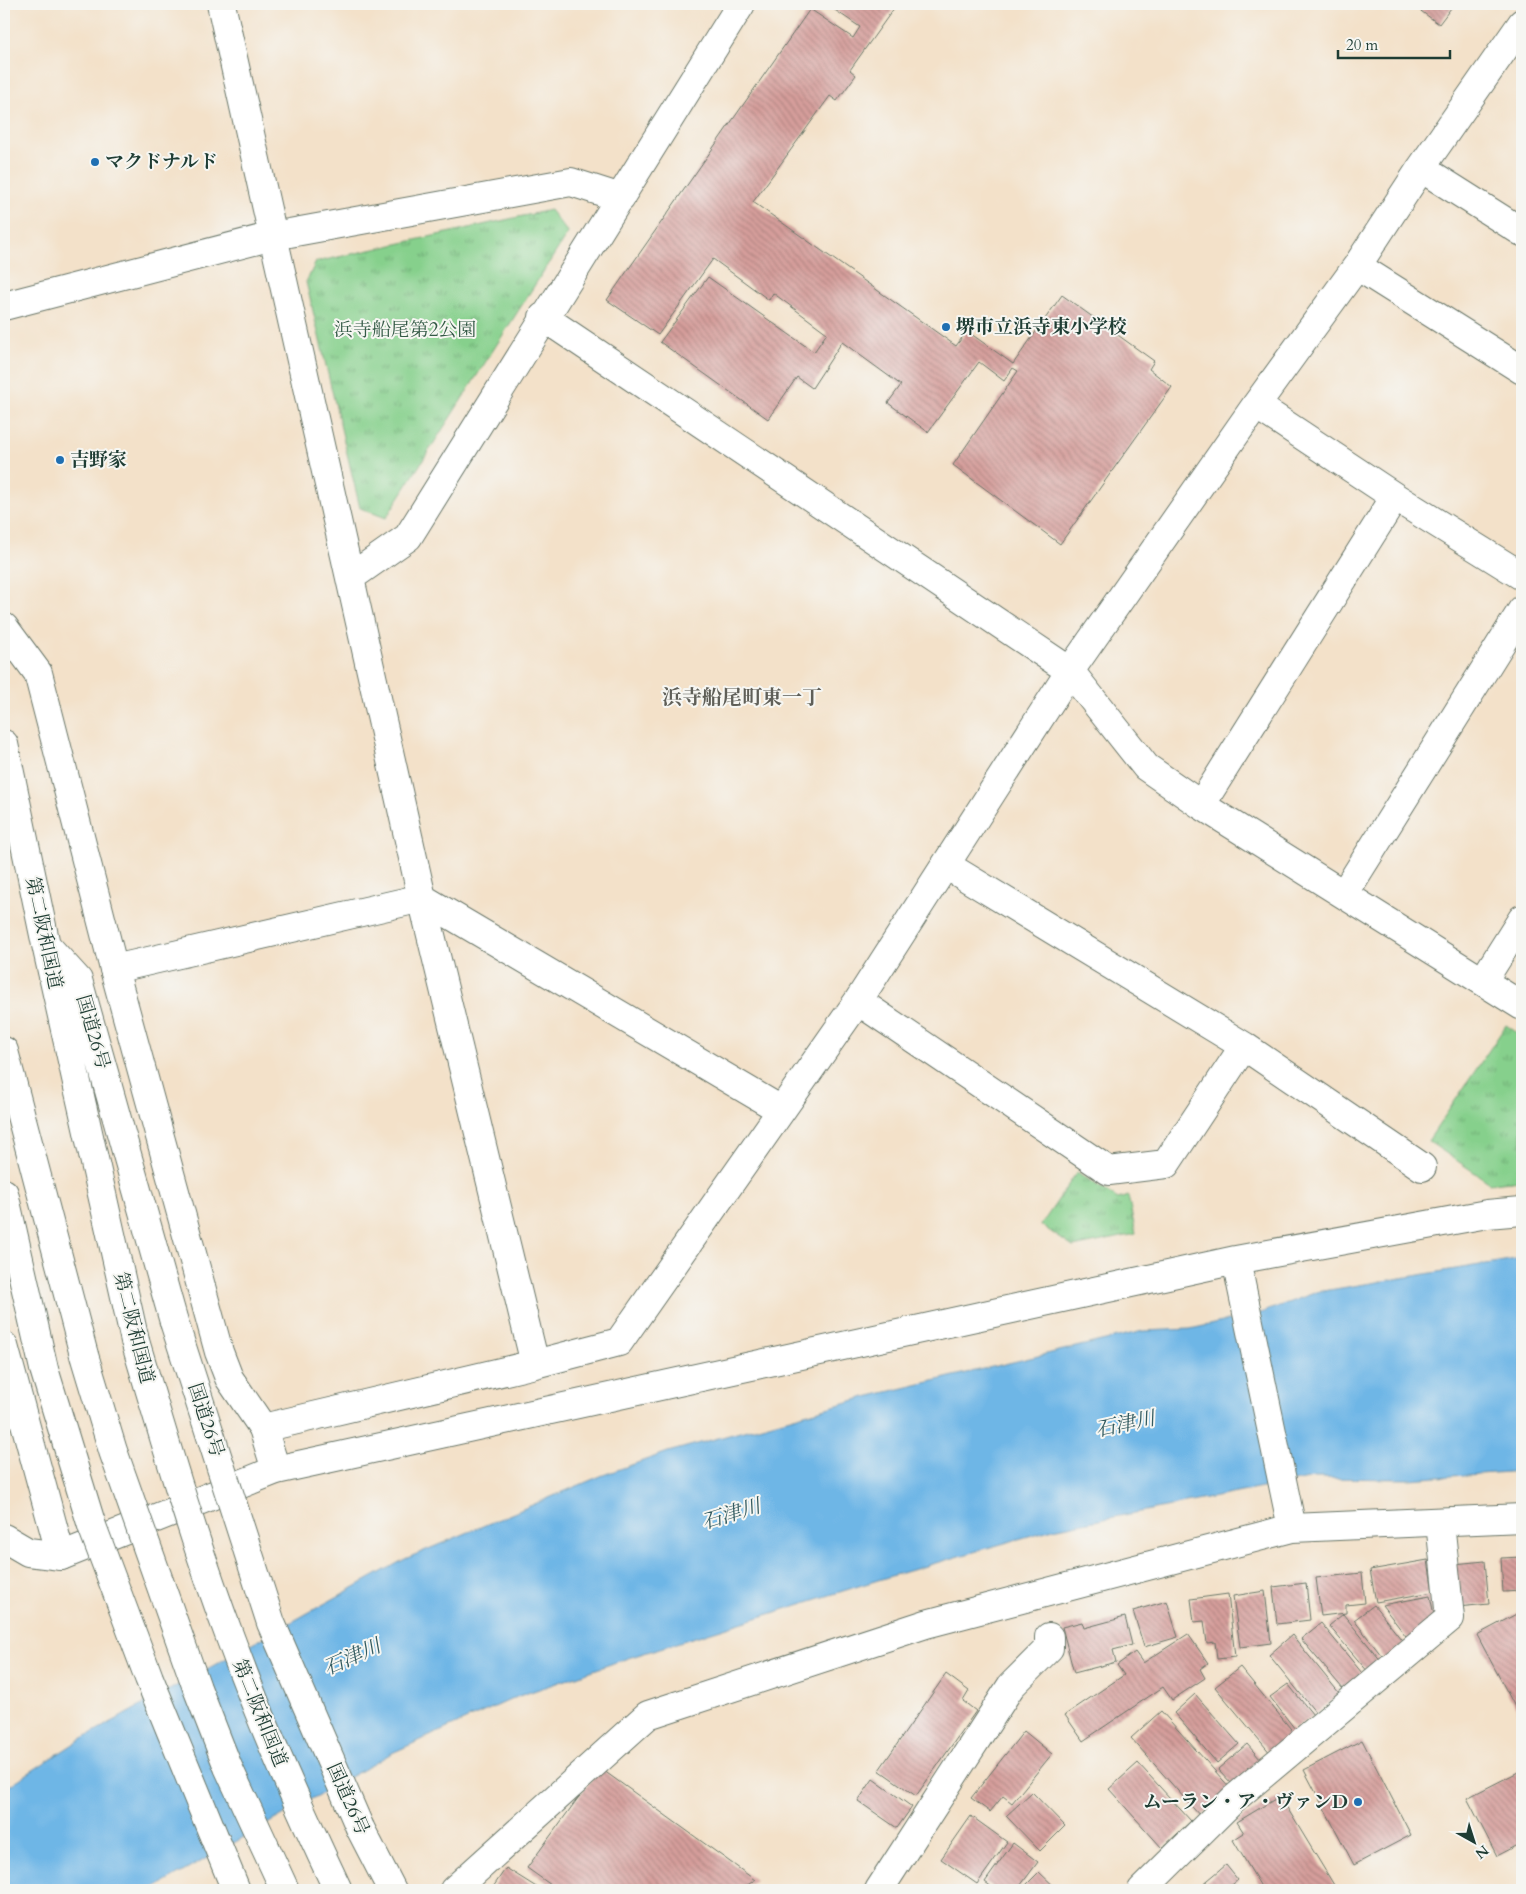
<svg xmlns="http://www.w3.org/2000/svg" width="1526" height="1894" viewBox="0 0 1526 1894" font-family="Cardo,'Noto Serif JP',serif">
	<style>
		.park { fill: url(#park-tufts); stroke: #528660 }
		.water { fill: #6eb6e6; stroke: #467a8d }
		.building { fill: url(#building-back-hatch) }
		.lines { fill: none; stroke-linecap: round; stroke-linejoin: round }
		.street-casing { stroke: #697668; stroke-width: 30 }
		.highway-casing { stroke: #697668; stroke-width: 30 }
		.street { stroke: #fff; stroke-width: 28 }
		.highway { stroke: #fff; stroke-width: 28 }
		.highway-bridge-casing { stroke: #697668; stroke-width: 30; stroke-linecap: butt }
		.highway-bridge { stroke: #fff; stroke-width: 28 }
		.poi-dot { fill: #1f6fb2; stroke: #f6f6f2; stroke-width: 2 }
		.labels { text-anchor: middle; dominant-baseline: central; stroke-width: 4; stroke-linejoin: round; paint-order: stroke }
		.poi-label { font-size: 19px; font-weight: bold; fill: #1f3d34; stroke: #f6f6f2; text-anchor: start }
		.park-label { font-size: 19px; fill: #345a46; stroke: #f6f6f2 }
		.street-label { font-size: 19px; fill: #1f3d34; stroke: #f6f6f2 }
		.neighbourhood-label { font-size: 20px; font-weight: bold; fill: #5f5f58; stroke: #f6f6f2 }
		.water-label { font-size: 20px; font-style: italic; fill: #335b60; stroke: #f6f6f2 }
	</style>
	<defs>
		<pattern id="park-tufts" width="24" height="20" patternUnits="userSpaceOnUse" patternTransform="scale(1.25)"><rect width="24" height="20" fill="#86d08c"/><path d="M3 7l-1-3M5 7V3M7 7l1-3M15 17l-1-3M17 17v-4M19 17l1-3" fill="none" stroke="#6daa73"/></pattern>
		<pattern id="building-back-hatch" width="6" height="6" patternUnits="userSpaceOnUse" patternTransform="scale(1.25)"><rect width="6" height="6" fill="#d69e9b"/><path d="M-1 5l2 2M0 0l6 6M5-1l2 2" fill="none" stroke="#ad827f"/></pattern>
	</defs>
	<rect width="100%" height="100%" fill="#f6f6f2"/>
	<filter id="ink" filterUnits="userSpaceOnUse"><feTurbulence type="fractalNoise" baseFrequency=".02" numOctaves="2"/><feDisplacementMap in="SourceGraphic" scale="10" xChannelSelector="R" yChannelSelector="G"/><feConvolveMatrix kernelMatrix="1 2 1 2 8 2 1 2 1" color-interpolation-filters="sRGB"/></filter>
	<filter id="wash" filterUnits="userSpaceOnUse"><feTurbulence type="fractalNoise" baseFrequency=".0096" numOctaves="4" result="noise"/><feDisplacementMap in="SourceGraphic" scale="20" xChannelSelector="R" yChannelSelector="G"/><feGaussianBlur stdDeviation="1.12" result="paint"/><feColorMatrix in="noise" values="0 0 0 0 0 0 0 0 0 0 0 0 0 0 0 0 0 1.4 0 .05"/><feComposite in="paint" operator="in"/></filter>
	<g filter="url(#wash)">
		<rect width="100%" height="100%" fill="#f3e1c9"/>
		<path class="park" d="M550,210L568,233L386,518L360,508L306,282L316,262Z
			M1506,1025L1522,1036V1180L1490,1183L1428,1141Z
			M1077,1172L1118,1199L1128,1196L1136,1234L1073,1247L1041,1225Z"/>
		<path class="water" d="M1522,1258V1471L1409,1479L1313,1478L1053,1529L891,1576L628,1658L519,1696L392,1753L151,1890H4V1789L81,1739L405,1559L603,1475L668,1452L866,1397L1143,1331L1190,1329L1255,1315L1317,1292Z"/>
		<g id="blocks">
			<path class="building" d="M826,4H897L850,70L856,75L837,101L830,96L753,202L956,346L967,331L1013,364L1062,295L1154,361L1149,369L1172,387L1060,544L953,465L1018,371L1013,368L1004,381L979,362L928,432L888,403L901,385L842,342L812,388L797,377L768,419L660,342L708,277L814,352L827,333L773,293L769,300L713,259L658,335L607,300L810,9L853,38L860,27Z
				M1411,4H1454L1439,24Z
				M1522,1557V1591L1503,1592L1501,1558Z
				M1428,1560L1433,1592L1376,1602L1370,1570Z
				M1485,1561L1489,1604L1457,1607L1454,1564Z
				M1362,1573L1365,1603L1346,1605V1613L1321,1616L1316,1578Z
				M1306,1583L1310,1620L1277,1624L1273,1587Z
				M1265,1591L1271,1643L1240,1647L1233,1596Z
				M1228,1594L1235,1657L1217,1659L1215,1642L1207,1643L1204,1621L1194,1622L1191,1599Z
				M1430,1596L1435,1620L1409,1640L1382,1605Z
				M1167,1601L1178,1637L1144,1647L1133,1611Z
				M1374,1605L1405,1644L1385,1660L1354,1620Z
				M1522,1611V1720L1477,1635Z
				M1343,1614L1382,1662L1369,1673L1329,1626Z
				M1125,1617L1132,1645L1113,1650L1116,1662L1074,1673L1062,1627L1082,1622L1084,1628Z
				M1321,1623L1362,1673L1343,1689L1301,1639Z
				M1188,1634L1208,1663L1200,1669L1205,1678L1172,1700L1163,1687L1083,1741L1065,1715L1124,1675L1117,1665L1135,1652L1143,1663Z
				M1292,1635L1340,1694L1316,1713L1269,1655Z
				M1240,1667L1295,1734L1271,1754L1215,1687Z
				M946,1674L969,1691L963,1701L976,1711L916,1796L879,1770Z
				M1288,1684L1313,1715L1295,1729L1270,1697Z
				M1195,1694L1239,1744L1217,1763L1174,1713Z
				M1161,1711L1232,1790L1201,1817L1131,1738Z
				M1024,1731L1052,1754L1012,1803L1003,1796L990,1812L971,1798Z
				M1362,1740L1411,1835L1354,1865L1304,1770Z
				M1247,1744L1261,1760L1233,1785L1218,1769Z
				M1138,1763L1191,1821L1162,1848L1109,1789Z
				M600,1768L755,1880L740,1890H558L527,1868Z
				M1522,1770V1843L1497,1856L1467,1798Z
				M873,1779L912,1807L897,1828L858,1801Z
				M1032,1792L1065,1826L1040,1851L1006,1816Z
				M1280,1796L1337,1890H1263L1233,1840L1244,1833L1237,1822Z
				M971,1816L1007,1842L977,1884L941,1859Z
				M1013,1843L1038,1862L1017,1890H996L985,1882Z
				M1226,1865L1238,1880L1228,1888L1230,1890H1196Z
				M506,1868L541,1890H491Z
				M1039,1872L1058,1890H1027L1024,1887Z"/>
		</g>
	</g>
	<g filter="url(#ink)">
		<use href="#blocks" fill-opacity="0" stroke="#697668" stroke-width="1"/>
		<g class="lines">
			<g class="street-casing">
				<path id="street" d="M221,4L273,236L571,182L621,198
					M1421,168L1522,232
					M1357,266L1522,370
					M4,306L273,236L422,898L535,1364L263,1428
					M543,317L1070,671L1146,767L1201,805L1522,1006
					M1256,405L1395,497L1522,576
					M351,577L408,537L741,4
					M1201,805L1395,497
					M946,865L1244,1046L1422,1167
					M1344,894L1522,610
					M114,969L422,898L781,1110
					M1483,981L1522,919
					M858,1001L1109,1171L1166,1164L1244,1046
					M1236,1260L1292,1528
					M535,1364L619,1342L858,1001L1070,671L1256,405L1357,266L1421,168L1522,23
					M4,1538L28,1552L61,1556L276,1470L1236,1260L1487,1214L1522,1211
					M454,1890L648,1715L926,1624L1292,1528L1522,1518
					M879,1890L1011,1686L1049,1648V1637
					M1142,1890L1235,1798L1450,1618L1440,1522"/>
			</g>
			<g class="highway-casing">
				<path id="highway" d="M4,627L38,673L114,969L219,1352L229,1378L263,1428L276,1470
					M4,744L46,945L135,1341
					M47,946L78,980L174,1322
					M4,1051L84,1355
					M4,1193L44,1369
					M4,1346L61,1556
					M360,1828L392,1890"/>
			</g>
			<use href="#street" class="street"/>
			<use href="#highway" class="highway"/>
			<g class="highway-bridge-casing">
				<path id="highway-bridge" d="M174,1322L271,1623L360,1828
					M135,1341C165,1441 194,1542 231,1640C262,1725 299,1808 338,1890
					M84,1355L113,1451L197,1688L228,1767L285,1890
					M44,1369L92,1526L149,1678L236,1890"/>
			</g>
			<use href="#highway-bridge" class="highway-bridge"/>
		</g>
	</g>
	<g class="poi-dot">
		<circle cx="95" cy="162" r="5"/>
		<circle cx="946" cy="327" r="5"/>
		<circle cx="60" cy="460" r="5"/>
		<circle cx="1358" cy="1802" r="5"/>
	</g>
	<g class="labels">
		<g class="poi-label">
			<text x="105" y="162">マクドナルド</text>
			<text x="956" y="327">堺市立浜寺東小学校</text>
			<text x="70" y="460">吉野家</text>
			<text x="1348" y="1802" text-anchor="end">ムーラン・ア・ヴァンD</text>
		</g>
		<g class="park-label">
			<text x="405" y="330">浜寺船尾第2公園</text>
		</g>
		<g class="street-label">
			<text transform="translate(44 933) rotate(78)">第二阪和国道</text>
			<text transform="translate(93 1032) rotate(74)">国道26号</text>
			<text transform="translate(134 1328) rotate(76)">第二阪和国道</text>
			<text transform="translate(206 1420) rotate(72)">国道26号</text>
			<text transform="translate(260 1713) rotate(68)">第二阪和国道</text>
			<text transform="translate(348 1799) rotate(66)">国道26号</text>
		</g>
		<g class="neighbourhood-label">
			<text x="742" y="697">浜寺船尾町東一丁</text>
		</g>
		<g class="water-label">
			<text transform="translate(1125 1424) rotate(-12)">石津川</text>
			<text transform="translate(731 1514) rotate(-17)">石津川</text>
			<text transform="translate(352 1657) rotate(-24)">石津川</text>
		</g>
	</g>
	<rect width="1526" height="1894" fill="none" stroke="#f6f6f2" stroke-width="20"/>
	<g transform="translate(1474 1842) rotate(141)" stroke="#f6f6f2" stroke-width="4" paint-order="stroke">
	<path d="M0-4L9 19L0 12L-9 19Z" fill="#1f3d34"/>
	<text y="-8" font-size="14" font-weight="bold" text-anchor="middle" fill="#1f3d34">N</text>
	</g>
	<path d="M1338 50v8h112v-8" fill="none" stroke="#1f3d34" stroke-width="2.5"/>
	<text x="1346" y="50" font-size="15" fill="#1f3d34" stroke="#f6f6f2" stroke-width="4" paint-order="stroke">20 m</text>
</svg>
